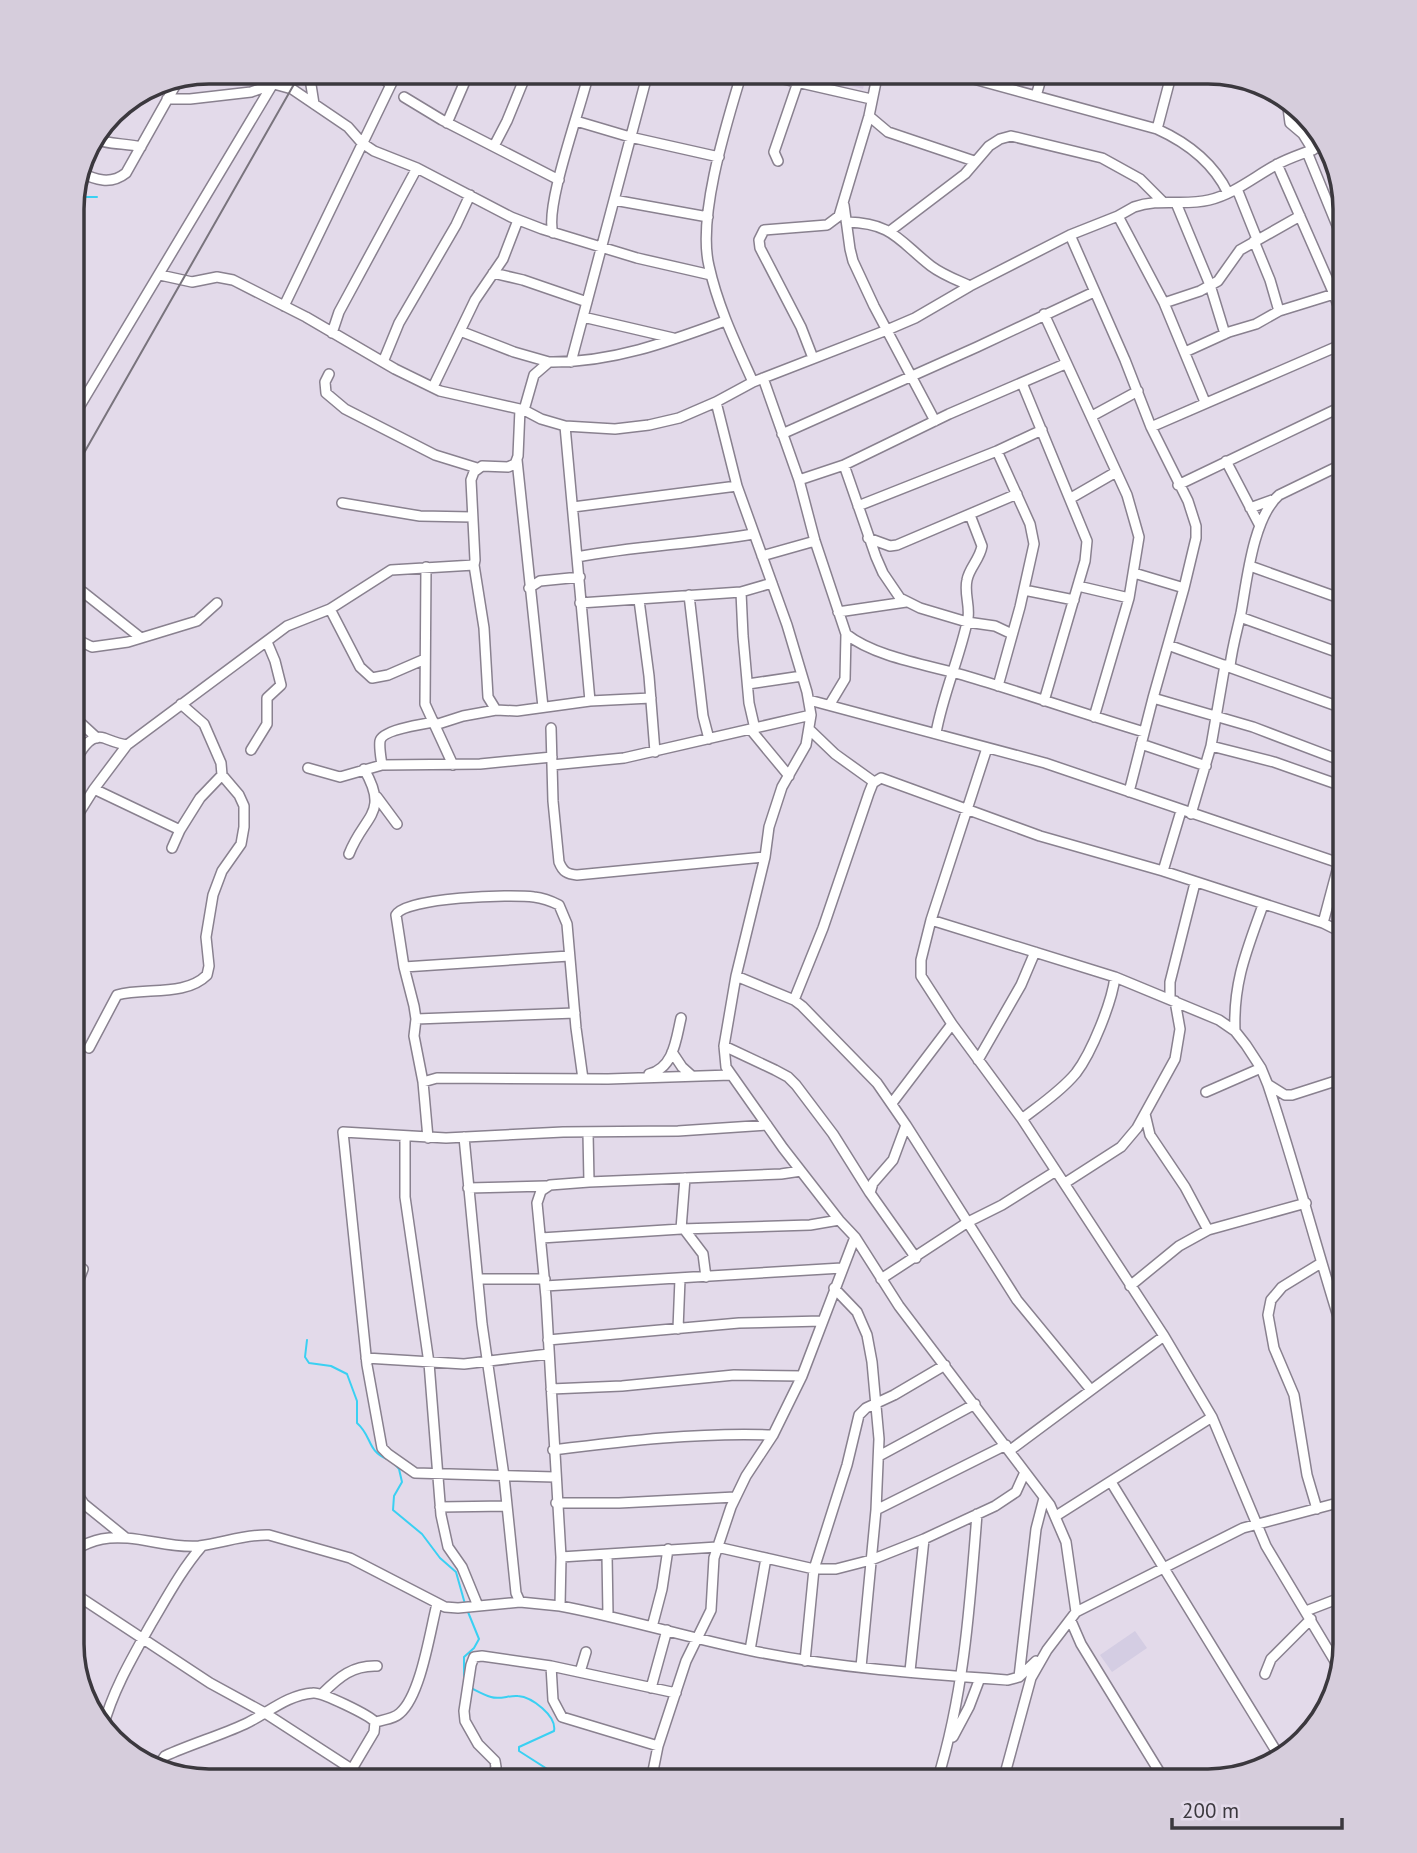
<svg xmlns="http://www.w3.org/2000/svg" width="1417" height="1853" viewBox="0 0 1417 1853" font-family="'PT Sans',sans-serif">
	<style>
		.built { fill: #d8cce3 }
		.education { fill: #d4cde3 }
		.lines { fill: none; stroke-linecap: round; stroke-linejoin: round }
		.stream { stroke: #3ad0f2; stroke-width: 2 }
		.minor-casing { stroke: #89818f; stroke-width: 12 }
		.minor { stroke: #fff; stroke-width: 9 }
		.rail { stroke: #79747d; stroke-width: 2 }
		.rim { fill: none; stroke: #3b383e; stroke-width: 3.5 }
	</style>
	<rect width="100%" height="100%" fill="#e3daea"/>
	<path class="built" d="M798,72H867L863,89Z"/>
	<path class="education" d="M1135,1631L1147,1648L1112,1672L1100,1655Z"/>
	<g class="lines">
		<path class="stream" d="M73,197H97
			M307,1340L305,1357L309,1363L331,1366L347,1374L357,1401V1423C372,1436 367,1451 387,1459
			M394,1463L399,1469L402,1482L394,1496L393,1510L422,1534L440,1558L456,1572L465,1604
			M464,1682V1657L474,1648L479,1639L468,1612
			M471,1688C477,1691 484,1695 491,1697C500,1700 509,1695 518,1696C532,1697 557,1716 554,1731L519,1747V1751L566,1781
			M580,1781L594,1775L599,1781"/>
		<g class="minor-casing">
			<path id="minor" d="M266,72L277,77
				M314,72L311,85L314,104
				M375,72L390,84
				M742,72C727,122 697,216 709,266C718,307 736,344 753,382
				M753,72L871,99
				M948,72L1157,129C1188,143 1213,162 1228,193
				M1036,96L1043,72
				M404,97L442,120L559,180
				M167,99H190L251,92L274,84L292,89L348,127L362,143L374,151L417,168L511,217L542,229L637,258L711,275
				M1287,100L1290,123L1303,134L1313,150
				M869,116L888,132L974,161
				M576,121L630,137L719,157
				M447,123L469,72
				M1157,129L1172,72
				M94,138C106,145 127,143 141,147
				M494,146L507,121L527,72
				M1307,152L1345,245
				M778,161L774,152L798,82
				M1277,164L1334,294L1345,326
				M80,172C95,180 111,185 126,173L180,77
				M1237,189L1257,239
				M614,200L708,217
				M1176,203L1210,285L1225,334
				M844,205L850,249L853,261L874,306L935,421
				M1118,216L1164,303L1205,402
				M847,222C893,223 899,241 931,266C943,275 957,280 970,286
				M890,231L965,174L989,146L1000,139L1011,136L1102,158L1140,179L1162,201
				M553,233C544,206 582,105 589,72
				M1070,235L1125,360L1151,427L1188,501L1196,526V538L1184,588L1153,698L1129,792
				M1254,241L1270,280L1279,311
				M493,273L523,280L587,302
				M160,275L192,282L217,277L233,280L306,317L395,369L440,391L524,410L541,419L565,426L615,429L649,425L679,418L716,402L753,382L887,330L915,318L970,286L1070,235L1118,216L1134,207C1159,198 1184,206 1209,200C1234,194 1254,177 1276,165C1290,157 1306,153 1321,146L1325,142
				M1164,303L1200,291L1218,281L1240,250L1300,216
				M284,306L397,72
				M1044,314L1127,495L1139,537L1129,598L1094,717
				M583,317L673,338
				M460,331L514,352L549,362
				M332,333L339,312L417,168
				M1185,352L1229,332L1256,324L1279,311L1334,294
				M813,358L801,327L760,248L759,240L764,230L827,225L839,216L869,116L878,72
				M383,362L399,323L456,225L470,195
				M571,362L648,72
				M329,374L325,382L326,393L345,409L435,455L477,468
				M763,378L799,480L815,541L846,634C875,657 928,665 963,675C1024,693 1084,714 1144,732
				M1022,383L1087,541L1085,561L1044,701
				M433,387L475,300L503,259L518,220
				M716,402L737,486L787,625L807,692L811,715L806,745L782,787L769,827L765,857L736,976L724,1046L726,1067L783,1148L839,1220L855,1237L899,1306L1050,1505L1066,1542L1076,1612L1047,1650L1031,1678L1003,1781
				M524,410L534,375L549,362C611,363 668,342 725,321
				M1092,416L1138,391
				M72,419L280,72
				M565,426L590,701
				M1151,427L1345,343
				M782,434L977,347L1094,292
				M997,451L1030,524L1034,544L1020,607L998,686
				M517,460L543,707
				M1226,461L1260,526
				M844,465L876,557L883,573L900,598L920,608L967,622L995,626L1012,634
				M799,480L844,465L949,414L1065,364
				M1178,485L1345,405
				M1071,498L1116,472
				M342,503L420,516L472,517
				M858,506L997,451L1042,430
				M573,507L737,486
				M1250,508L1275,499
				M868,538L890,546L897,545L1017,494
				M762,556L815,541
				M577,557C635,546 695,544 753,534
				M474,565L484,628L488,697L496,710
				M1250,566L1345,600
				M426,567L425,704L453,765
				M1134,573L1184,588
				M1078,586L1129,598
				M529,588L540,581L580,577
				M1024,590L1074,600
				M83,592L141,638
				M741,592L743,636L749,703L755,729
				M689,595L703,716L709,739
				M639,600L649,676L655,752
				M580,603L741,592L772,583
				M330,609L360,667L372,678L388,675L425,659
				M838,612L906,602
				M1240,617L1345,655
				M72,637L92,647L128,642L197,621L217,603
				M1168,645L1345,709
				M1230,666C1232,648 1237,631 1241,613C1247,580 1253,518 1279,495L1345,463
				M748,684L802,676
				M1153,698L1253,727L1345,762
				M809,700L1045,763L1345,865
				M830,704L845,679L846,634
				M72,715L97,738
				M435,725L463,716L496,710L517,711L590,701L651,698
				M551,728L553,801L559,862C563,872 567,874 577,875L765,857
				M751,730L789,776
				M810,730L835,754L874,782
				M936,733C943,694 960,657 968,618C970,605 964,593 967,580C969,568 980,559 982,546L970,515
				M1141,744L1206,766
				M1211,746L1274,762L1345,787
				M987,748L931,920L921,960V976L952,1024L1022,1119L1164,1336L1212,1417L1266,1546L1339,1668
				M251,750L267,724V698L281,685L275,661L267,642
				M382,765C381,758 379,748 380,741C382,730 423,724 434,722
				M552,765L624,758L811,715
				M72,768C78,756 88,733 104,738C112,741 119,744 127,745L287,626L330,609L391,570L474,565L475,560L471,480L474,472L482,466L508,467L515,464L518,456L520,409
				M308,768L340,777L382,765L480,764L552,757
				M94,789L180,830
				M377,797L397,824
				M1191,814L1211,746L1225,665
				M72,824L94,789L127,745
				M172,848L180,830L200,798L222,775L221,763L204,724L181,704
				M349,854C364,815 390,814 364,769
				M1163,871L1181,811
				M931,920L1115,977L1219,1020L1235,1031L1246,1045L1261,1068L1268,1085C1296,1169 1318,1254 1345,1339
				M1323,923L1339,863
				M404,967L569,956
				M736,976L794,1000L802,1006L877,1083L906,1125L1017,1300L1091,1390
				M1170,998V982L1195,883
				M794,1000L823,928L869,793L873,783L881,778L1040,836L1163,871L1323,923L1345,934
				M416,1019L575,1013
				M1235,1031C1233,982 1247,950 1263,905
				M724,1046L775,1070L788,1077L796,1085L833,1134L870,1193L916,1258
				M89,1048L117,995C145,987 185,997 207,975L209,966L206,937L213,895L222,871L241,844L244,827V806L239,795L222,775
				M672,1052L682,1067L692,1076
				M978,1060L1021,985L1035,952
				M649,1074C674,1068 676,1039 681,1018
				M423,1082L437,1078L608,1079L731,1075
				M1269,1085L1285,1095H1292L1345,1078
				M1206,1092L1261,1068
				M892,1103L952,1024
				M1145,1114L1150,1135L1185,1187L1208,1230
				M1022,1119C1040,1105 1061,1091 1076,1073C1092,1052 1112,1002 1115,977
				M588,1133L589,1182
				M405,1136V1197L429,1363L441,1515L448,1547L462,1567L478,1606
				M464,1137L482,1324L504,1476L516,1593L520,1602L560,1606
				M428,1138L423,1082L414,1036L416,1019L414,1006L404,967L396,915C405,897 512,894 534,897C543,898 551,901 559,905L567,924L576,1028L583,1079
				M801,1171L781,1174L589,1182L550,1185L541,1191L537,1203L546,1297L561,1557L560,1606C625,1618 688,1638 753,1651C837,1668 923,1674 1008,1680L1019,1677L1036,1661
				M1065,1183L1121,1147L1137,1128L1175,1059L1180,1029L1175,1001
				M468,1188L546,1186
				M870,1193L873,1183L893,1160L906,1125
				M681,1229L685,1178
				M684,1229L703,1254L706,1277
				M541,1238L681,1229L810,1225L839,1220
				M480,1279H545
				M881,1279L968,1222L1002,1205L1056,1171
				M545,1286L842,1268
				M1130,1286L1179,1246L1208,1230L1306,1203
				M834,1288L857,1312L867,1335L872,1362L879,1439L876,1510L861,1667
				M678,1329L680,1279
				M548,1340L739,1323L822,1321
				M366,1358L464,1364L549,1354
				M72,1370L78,1324L75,1290L83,1269
				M551,1389L622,1386L734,1375L802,1376
				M553,1450C626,1441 699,1432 773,1435
				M1009,1451L1164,1336
				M879,1456L975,1404
				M555,1477L415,1473L388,1454L382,1448L367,1365L343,1132L446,1138L563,1132L678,1131L767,1125
				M1111,1482L1281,1759
				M72,1486L84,1504L126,1538
				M556,1503H619L735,1497
				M440,1507L507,1506
				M1317,1509L1307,1475L1294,1395L1274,1348L1268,1315L1271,1300L1282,1287L1321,1263
				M876,1510L1006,1445
				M1056,1516L1212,1417
				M72,1551C81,1546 91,1541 102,1539C134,1533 167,1549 199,1546C223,1543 245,1534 269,1535L350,1558L445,1607L458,1608L520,1602
				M607,1555L608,1615
				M561,1557L717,1547L814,1569H836L871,1560L924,1539L995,1506L1016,1492L1025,1472
				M72,1592L210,1683L265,1713L370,1781
				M1306,1611L1345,1596
				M1076,1612L1243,1528L1345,1501
				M1071,1621L1081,1644L1165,1781
				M652,1627L662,1589L668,1549
				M750,1650L766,1558
				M805,1661L814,1569L847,1465L859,1415L866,1408L894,1395L945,1365
				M551,1666L553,1700L562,1717L658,1746
				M910,1671L924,1539
				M580,1672L586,1652
				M1265,1674L1271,1659L1311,1619
				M1019,1677L1036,1529L1044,1498
				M651,1688L667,1630
				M323,1693C339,1677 353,1665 377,1666
				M375,1722C383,1720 394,1719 400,1713C421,1695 430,1631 437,1604
				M103,1727C113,1690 132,1658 151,1624C167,1597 182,1569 202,1546
				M953,1737L969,1707L980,1678
				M157,1767L165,1756C191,1744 219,1736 245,1724C268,1713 287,1695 313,1693C322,1692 369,1715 375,1722L374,1732L352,1769
				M490,1781L496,1767L495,1761L478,1744L465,1721L464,1711L471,1665L474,1657L482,1656L551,1666L676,1693
				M651,1781L658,1746L686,1661L711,1610L714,1558L731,1507L746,1476L773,1435L802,1376L855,1237
				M937,1781C964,1695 970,1604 977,1514"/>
		</g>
		<use href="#minor" class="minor"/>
		<path class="rail" d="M72,474L301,72"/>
	</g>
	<path d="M0 0H1417V1853H0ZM209 84H1208A125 125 0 0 1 1333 209V1644A125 125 0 0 1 1208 1769H209A125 125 0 0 1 84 1644V209A125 125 0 0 1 209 84Z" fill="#d6cddc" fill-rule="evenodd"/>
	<path class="rim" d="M209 84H1208A125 125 0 0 1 1333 209V1644A125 125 0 0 1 1208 1769H209A125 125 0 0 1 84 1644V209A125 125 0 0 1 209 84Z"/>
	<path d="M1172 1818v10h170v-10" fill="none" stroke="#3b383e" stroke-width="3.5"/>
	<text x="1182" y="1818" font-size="21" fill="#3b383e" stroke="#e3daea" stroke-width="5" paint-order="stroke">200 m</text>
</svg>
